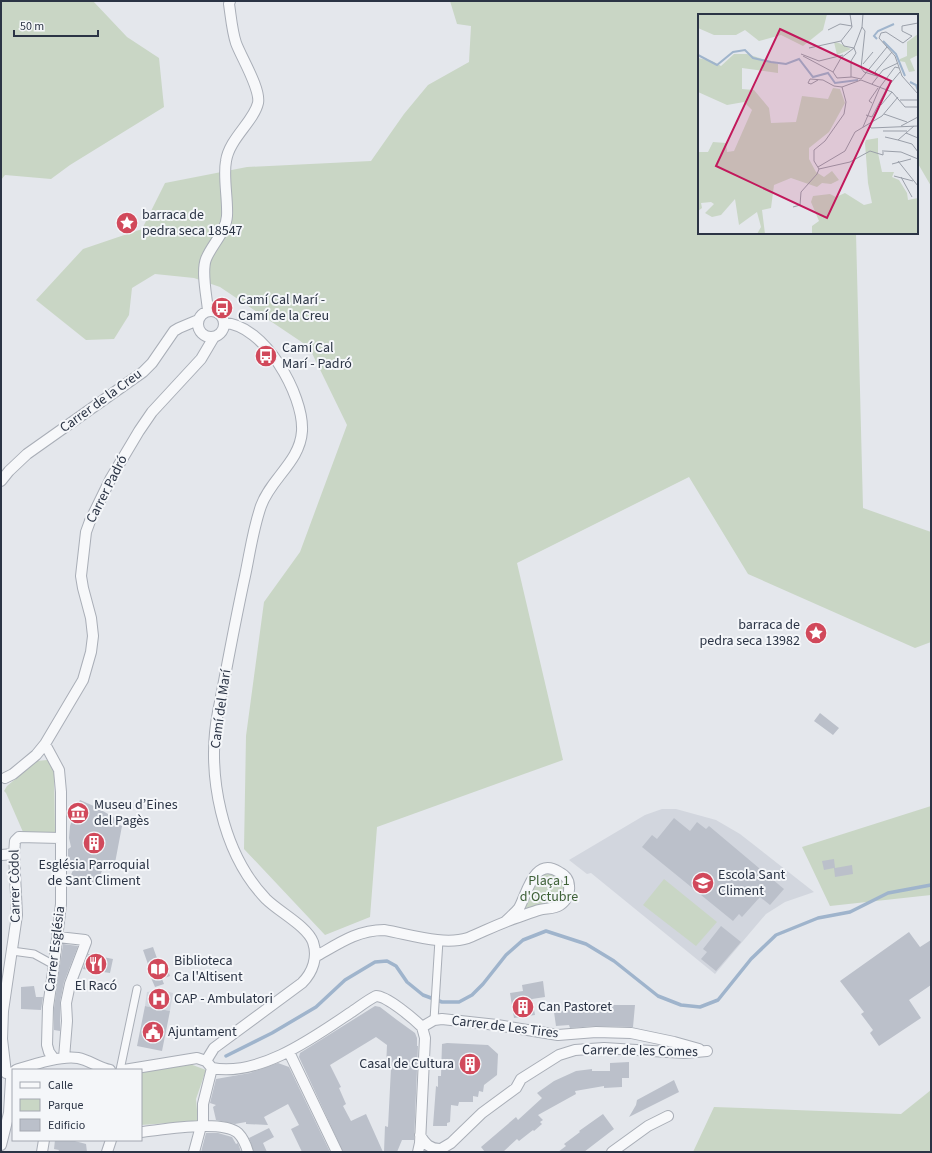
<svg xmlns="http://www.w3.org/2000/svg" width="932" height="1153" viewBox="0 0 932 1153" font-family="'Source Sans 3',sans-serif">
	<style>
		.built { fill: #d2d6de }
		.green { fill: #c9d6c5 }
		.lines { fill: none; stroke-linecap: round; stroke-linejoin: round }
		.stream { stroke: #9fb4cc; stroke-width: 3.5 }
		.building { fill: #bbc0ca }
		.pedestrian-casing { stroke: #a9aeb7; stroke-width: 9 }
		.minor-casing { stroke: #a9aeb7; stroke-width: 12 }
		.pedestrian { stroke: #f7f8fa; stroke-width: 7 }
		.minor { stroke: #f7f8fa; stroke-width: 10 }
		.labels { text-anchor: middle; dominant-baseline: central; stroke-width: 4; stroke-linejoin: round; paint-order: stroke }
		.poi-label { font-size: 14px; fill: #2b3445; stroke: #f4f6f9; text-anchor: start }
		.street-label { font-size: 14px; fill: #2b3445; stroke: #f4f6f9 }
		.park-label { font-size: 14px; fill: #3f6138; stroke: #f4f6f9 }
		.inset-river { fill: none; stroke: #9fb4cc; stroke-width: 2 }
		.inset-road { fill: none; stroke: #9a9fa9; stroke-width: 1 }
		.view { fill: #c2185b; fill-opacity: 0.15; stroke: #c2185b; stroke-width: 2 }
		.inset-edge { fill: none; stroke: #2b3445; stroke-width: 2 }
	</style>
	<rect width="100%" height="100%" fill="#e4e7ec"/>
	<path class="built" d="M662,809H676L716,820L740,834L814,892L785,902L766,914L715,974L591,873L587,874L569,860L645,815Z
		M162,990L173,993L170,1011L145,1006L147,992Z"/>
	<path class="green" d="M1,1H93L127,37L159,58L164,107L70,165L51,179L5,175L1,180Z
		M450,1H931V186L917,162V15H699V233H856L863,508L931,532V642L915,648L748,574L689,477L517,563L563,760L377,827L370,917L325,935L244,849L246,736L264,602L300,552L347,425L309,347L220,287L194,278L155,274L132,288L129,315L114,339L86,340L36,300L83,249L142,229L165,183L247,167L371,161L404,114L428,85L469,62L471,26L457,24Z
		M47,760L52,764L54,770L55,832L52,834L23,832L6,793L4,791L7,786L37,761Z
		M931,806V895L830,906L802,847Z
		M545,872C553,873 560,874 564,882C573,903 536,908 524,912L521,909L534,883Z
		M664,879L717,922L696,946L643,905Z
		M190,1064L206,1070L196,1099L198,1121L141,1125V1071Z
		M931,1090V1152H693L714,1107L901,1114Z"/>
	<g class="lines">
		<path class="stream" d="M226,1056L272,1033L316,1007L345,980L375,962L387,961L396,966L407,982L423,995L442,1002H459L472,995L483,984L506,955L523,940L546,931L586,944L614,961L658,996L681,1005L700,1007L718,1000L751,959L776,935L818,918L850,912L888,893L931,885"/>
	</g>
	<path class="building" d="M820,713L839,728L833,735L814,721Z
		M80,800L96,807L120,821L118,824L122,826L115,863L106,861L97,883L70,877L74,868L72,862L68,857V849L71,847L69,838L70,826L75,810Z
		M674,818L690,831L697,822L706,829L709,826L784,889L770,905L760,897L742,917L739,914L733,921L642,847L652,835L657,839Z
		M834,859L835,868L852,865L853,874L835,877L834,868L824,870L822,861Z
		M721,926L741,942L716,971L701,959L707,952L703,949Z
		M909,932L920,947L931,940V985L909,1000L921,1018L879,1046L870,1033L873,1030L861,1014L864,1012L840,981Z
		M63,944L78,946L64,982L60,1002V1031L54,1030V1008Z
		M153,947L158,961H161L163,968L167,967L170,976L162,979L164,984L155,987L148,971L150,970L143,950Z
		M88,954L113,959L110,973L83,969Z
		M543,981L545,997L532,999L535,1015L514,1018L510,993L523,991L522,985Z
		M34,986L36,997H43L41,1010L21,1009V987Z
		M600,1005H635L633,1027L596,1026L570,1028L569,1025L556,1026L554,1012Z
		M145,1006L170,1011L162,1051L137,1046Z
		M375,1006L380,1007L397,1020L415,1033L417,1038V1046H418L414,1140H402L397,1152H384L385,1126L388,1127L391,1068L386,1067L387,1045L376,1037L330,1065L341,1087L339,1088L346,1104L343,1106L351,1121L366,1114L383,1152H343L299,1057L300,1053Z
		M447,1043L488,1045L498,1054L497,1075L484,1085L483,1092L479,1091L478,1097L473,1096V1102H459L458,1106L451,1105L450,1122L447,1123V1126H433L436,1086L438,1087V1076H441L442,1044Z
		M629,1062V1078H622V1087L604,1088V1086L575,1091L576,1094L538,1115L543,1120L540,1122L542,1124L534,1131L533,1130L519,1141L517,1139L503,1152H485L481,1147L516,1117L518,1120L542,1098L537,1093L554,1081L576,1071L592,1069V1071H610V1063Z
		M278,1063L289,1067L330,1152H302L291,1129L299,1125L288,1104L264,1117L268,1125L246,1124V1122L235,1124L216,1120L213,1107L216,1105L210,1103L216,1079L250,1073Z
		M674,1080L679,1092L629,1117L636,1105L637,1100Z
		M603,1114L614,1129L584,1152H558L566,1146L564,1144L580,1132L579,1131Z
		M269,1128L274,1137L263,1143L267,1152H254L249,1138Z
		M206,1133H218L232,1137L236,1144L238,1143L241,1152H201Z
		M55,1140H71L86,1144L87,1152H58L59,1150L54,1149Z"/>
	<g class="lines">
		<g class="pedestrian-casing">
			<path id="pedestrian" d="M12,951L34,954L54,965
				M434,1020L439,940
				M120,1070L137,989"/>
		</g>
		<g class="minor-casing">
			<path id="minor" d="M198 324a13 13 0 1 1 26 0a13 13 0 1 1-26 0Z
				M208,311C207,297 201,272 206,259C212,244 226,232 227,216C228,199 223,177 226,161C229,139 254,121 258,103C261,89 241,57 236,43C232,31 231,17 229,4L230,1
				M1,481L9,471L27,454L143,372L152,363L174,331L179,328L198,320
				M45,744L59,770L61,792V904L54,965L48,1007L47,1045L49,1052L54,1059
				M5,778L13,774L36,755L45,744L83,680L91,652L93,636L91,618L83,588L81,576L86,532L90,521L111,478L139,431L152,412L201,359L214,337
				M1,855L14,854
				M58,937L85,940L86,942L70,984L66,1003L67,1021L64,1058
				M315,957C338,944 357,930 384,930C409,934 443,946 468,938C485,931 502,922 519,917C526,914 533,912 539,910C546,908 554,909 560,905C566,901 570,894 569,886C569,880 565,875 559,872C534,856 527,894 519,908C515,913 510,917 506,921
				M422,1027L434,1020L442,1019L497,1025L558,1035L596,1032L631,1033L674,1042L699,1049
				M289,1052L337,1152
				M206,1061L214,1048L302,983C313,972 318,957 313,942C307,926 279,912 266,899C222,853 206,774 218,712C227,667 235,621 245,576C250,552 253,529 261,506C271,478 300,462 302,431C304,395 264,324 224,323
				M206,1061L212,1068C259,1077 313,1038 350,1013C358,1008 366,1001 376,996C387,996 414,1019 422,1027
				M16,1070C32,1065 61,1055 78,1058C89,1060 99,1068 110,1070
				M124,1070L197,1058L206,1061
				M6,1073L2,1039L3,1011L17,915L14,854L15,841L19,837L60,838
				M141,1132C162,1130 222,1119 238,1133C243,1138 246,1145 248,1152
				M420,1135C425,1144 430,1149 440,1149
				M1,1145L9,1113L11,1079L13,1072
				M42,1152L44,1140
				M107,1152L111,1140
				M194,1152L201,1126L203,1121V1104L212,1068
				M418,1152L420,1143L425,1038L422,1027
				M436,1152L451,1143L482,1113L516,1088L521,1079L559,1055L575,1050L604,1048L684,1053L707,1051
				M612,1152L648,1126L668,1116"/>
		</g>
		<use href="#pedestrian" class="pedestrian"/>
		<use href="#minor" class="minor"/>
	</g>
	<defs>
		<g id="sight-disc" transform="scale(1.15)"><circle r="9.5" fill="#d1495b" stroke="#f4f6f9"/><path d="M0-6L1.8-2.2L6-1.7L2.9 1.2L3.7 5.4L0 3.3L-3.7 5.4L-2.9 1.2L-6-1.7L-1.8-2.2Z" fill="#fff"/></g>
		<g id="bus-disc" transform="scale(1.15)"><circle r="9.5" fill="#d1495b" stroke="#f4f6f9"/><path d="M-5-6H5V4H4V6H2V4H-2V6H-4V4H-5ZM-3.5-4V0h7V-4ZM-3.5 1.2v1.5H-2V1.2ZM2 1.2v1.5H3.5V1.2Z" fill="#fff"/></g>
		<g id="museum-disc" transform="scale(1.15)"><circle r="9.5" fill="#d1495b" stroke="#f4f6f9"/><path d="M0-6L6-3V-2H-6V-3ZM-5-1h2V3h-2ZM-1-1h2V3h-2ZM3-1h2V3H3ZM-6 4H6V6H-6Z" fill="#fff"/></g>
		<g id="building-disc" transform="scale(1.15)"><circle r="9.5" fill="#d1495b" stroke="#f4f6f9"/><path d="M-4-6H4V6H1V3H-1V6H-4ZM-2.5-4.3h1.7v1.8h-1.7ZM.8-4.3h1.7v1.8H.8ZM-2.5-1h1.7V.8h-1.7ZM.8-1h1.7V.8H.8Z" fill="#fff"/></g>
		<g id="school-disc" transform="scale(1.15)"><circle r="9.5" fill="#d1495b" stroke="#f4f6f9"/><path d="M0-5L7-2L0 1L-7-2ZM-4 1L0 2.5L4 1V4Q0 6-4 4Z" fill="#fff"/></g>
		<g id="restaurant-disc" transform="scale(1.15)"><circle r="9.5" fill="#d1495b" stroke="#f4f6f9"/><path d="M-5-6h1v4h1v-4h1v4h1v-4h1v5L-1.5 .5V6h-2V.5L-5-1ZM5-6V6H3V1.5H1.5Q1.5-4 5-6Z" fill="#fff"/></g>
		<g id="library-disc" transform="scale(1.15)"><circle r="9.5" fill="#d1495b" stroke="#f4f6f9"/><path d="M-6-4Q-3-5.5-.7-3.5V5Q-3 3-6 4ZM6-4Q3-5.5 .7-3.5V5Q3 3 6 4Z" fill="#fff"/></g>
		<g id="hospital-disc" transform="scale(1.15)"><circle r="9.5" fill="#d1495b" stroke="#f4f6f9"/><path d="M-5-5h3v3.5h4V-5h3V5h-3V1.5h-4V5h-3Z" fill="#fff"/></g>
		<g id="civic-disc" transform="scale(1.15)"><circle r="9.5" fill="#d1495b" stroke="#f4f6f9"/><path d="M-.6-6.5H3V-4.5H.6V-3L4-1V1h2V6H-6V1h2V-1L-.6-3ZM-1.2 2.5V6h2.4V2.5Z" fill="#fff"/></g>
	</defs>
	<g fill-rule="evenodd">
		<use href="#sight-disc" x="127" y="223"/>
		<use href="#bus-disc" x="222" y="308"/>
		<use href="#bus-disc" x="266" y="356"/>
		<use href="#sight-disc" x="816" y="633"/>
		<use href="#museum-disc" x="78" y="813"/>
		<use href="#building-disc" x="94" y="843"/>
		<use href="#school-disc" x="703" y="883"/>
		<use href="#restaurant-disc" x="96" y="964"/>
		<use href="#library-disc" x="158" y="969"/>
		<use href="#hospital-disc" x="159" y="999"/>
		<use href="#building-disc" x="523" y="1007"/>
		<use href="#civic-disc" x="153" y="1032"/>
		<use href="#building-disc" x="470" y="1064"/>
	</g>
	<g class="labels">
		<g class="poi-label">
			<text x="142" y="215">barraca de<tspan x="142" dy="16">pedra seca 18547</tspan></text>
			<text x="238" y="300">Camí Cal Marí -<tspan x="238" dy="16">Camí de la Creu</tspan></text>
			<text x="282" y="348">Camí Cal<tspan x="282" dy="16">Marí - Padró</tspan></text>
			<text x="800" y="625" text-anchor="end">barraca de<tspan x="800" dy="16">pedra seca 13982</tspan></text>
			<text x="94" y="805">Museu d’Eines<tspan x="94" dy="16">del Pagès</tspan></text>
			<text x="94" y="865" text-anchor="middle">Església Parroquial<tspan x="94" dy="16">de Sant Climent</tspan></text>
			<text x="718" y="875">Escola Sant<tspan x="718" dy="16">Climent</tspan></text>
			<text x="174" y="961">Biblioteca<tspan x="174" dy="16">Ca l'Altisent</tspan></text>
			<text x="96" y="986" text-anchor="middle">El Racó</text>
			<text x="174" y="999">CAP - Ambulatori</text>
			<text x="538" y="1007">Can Pastoret</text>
			<text x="168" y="1032">Ajuntament</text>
			<text x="454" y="1064" text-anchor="end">Casal de Cultura</text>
		</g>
		<g class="street-label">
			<text transform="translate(101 401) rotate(-36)">Carrer de la Creu</text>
			<text transform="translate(107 489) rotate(-63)">Carrer Padró</text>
			<text transform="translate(221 709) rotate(-82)">Camí del Marí</text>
			<text transform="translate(15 886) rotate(-91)">Carrer Còdol</text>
			<text transform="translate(55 949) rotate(-83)">Carrer Església</text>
			<text transform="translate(505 1027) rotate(7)">Carrer de Les Tires</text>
			<text transform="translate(640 1051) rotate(1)">Carrer de les Comes</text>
		</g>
		<g class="park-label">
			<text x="549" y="881">Plaça 1<tspan x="549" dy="16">d'Octubre</tspan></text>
		</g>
	</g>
	<g transform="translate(698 14)">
		<rect width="220" height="220" fill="#e4e7ec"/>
		<path d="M0,0H129L125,16L105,32L83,21L61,27L47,16L38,21H16L0,14ZM220,20V41L212,45L217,57L211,58L207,48L201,47L202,45L209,42V28ZM136,28L141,29L153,35L139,41ZM36,40H49L80,50V59L44,54V75L56,76L71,94L73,109L98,108L104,82L130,85L135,74L142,75L147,89L131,118L111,134V145L118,158L126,163L134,157L141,166L133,170L124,169L119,173L93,164L76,171L73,194L64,196L67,220H59L63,213L59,198L41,211L37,185L23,201L14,203L7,199L16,190L13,188L3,189L4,194L0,197V138H10L15,128L28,129L29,138L36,137L54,96L46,88L29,91L0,78V44L14,47L23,52ZM180,124V139L184,158H196L194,163L201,166L209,179L210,186L220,184V220H114V212L121,207L113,188L115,182L132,180L138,183L147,179L166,191L174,189L170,169L167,129L168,126Z" fill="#c9d6c5"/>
		<path class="inset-river" d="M179,25L176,22L180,17L196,10M185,27L198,40L207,62M0,41L19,51L35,38L47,36L55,44L73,48L88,50L101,45L115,63L130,59L137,69L160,66M212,68L218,71L220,77"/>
		<path class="inset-road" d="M220,9L204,12V17L214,22L205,29L188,18L183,19L181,24L197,42L204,62L220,80M130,16L142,10L154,12M143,27L154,13L152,0M143,27L146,32L156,34M111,34L143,27M156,34L164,13L165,0M103,40L121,47L145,41M105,42L135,58M165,50L175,38M163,54L167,17L164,13M163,54L166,58L179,62M135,58L143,44L156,34M135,58L139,64L154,63L163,65M180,61L177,58L194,38M153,63V47L158,39L156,34M163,65L189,33M120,66L113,70L110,69L112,65L125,66L136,72L144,73M163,66L194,78L207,93H220M174,70L185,56L200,49M187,76L202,58M202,86H220M174,89L171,87L180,74M183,91L194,78M186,100L209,108M168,101L174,103L188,76M171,111L173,114L220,112M203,112L220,103M216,112L200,126L214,130L220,138M165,113L182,73L197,53L201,54M185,117H209M208,119L220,124M187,123L200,126M186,137L203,138L220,145M200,147L220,172M194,150L213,145M120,153L147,137L157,118L184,102L200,83M121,155L152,148L172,137L185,141V136M196,162L215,167M203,163L214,183M95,193L102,191L103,178L119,160L121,155L116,147V136L127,127L146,100L148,88L144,73L163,66"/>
		<path class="view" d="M82,15L193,67L129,204L18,152Z"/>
		<rect width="220" height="220" class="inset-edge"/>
	</g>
	<rect width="932" height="1153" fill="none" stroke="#2b3445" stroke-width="4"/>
	<rect x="12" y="1069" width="130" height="72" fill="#f4f6f9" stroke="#a4a8b1"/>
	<rect x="20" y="1082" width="20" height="6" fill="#f7f8fa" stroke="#a4a8b1"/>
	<text x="48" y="1089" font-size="12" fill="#2b3445">Calle</text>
	<rect x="20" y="1099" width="20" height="12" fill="#c9d6c5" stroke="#a4a8b1"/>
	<text x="48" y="1109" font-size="12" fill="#2b3445">Parque</text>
	<rect x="20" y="1119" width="20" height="12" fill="#bbc0ca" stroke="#a4a8b1"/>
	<text x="48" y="1129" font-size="12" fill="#2b3445">Edificio</text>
	<path d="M14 30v6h84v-6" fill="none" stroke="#2b3445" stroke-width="2"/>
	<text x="20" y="30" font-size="12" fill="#2b3445" stroke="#f4f6f9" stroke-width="3" paint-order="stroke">50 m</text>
</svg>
